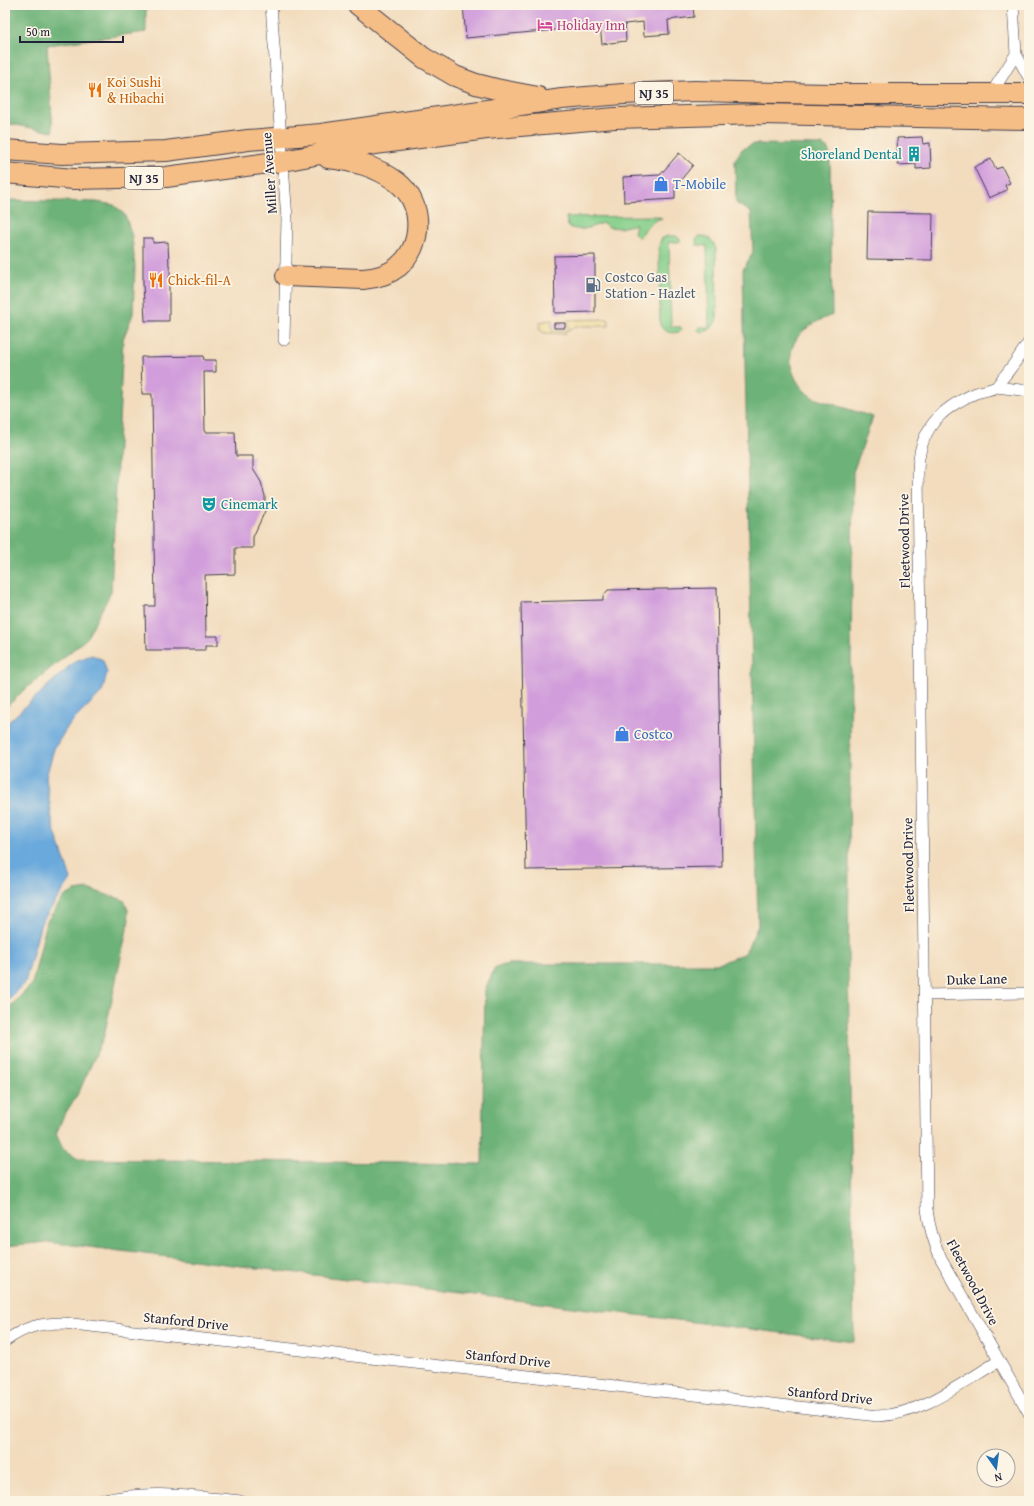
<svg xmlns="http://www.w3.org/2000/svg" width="1034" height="1506" viewBox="0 0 1034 1506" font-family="'Gentium Book Plus',serif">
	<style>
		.green { fill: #87d08c; stroke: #547964 }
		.forest { fill: #6db278; stroke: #486a5a }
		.sand { fill: #eeda9e; stroke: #887e6c }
		.water { fill: #69a9dc; stroke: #46668c }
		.building { fill: #d19edb }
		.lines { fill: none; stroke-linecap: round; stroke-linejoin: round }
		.street-casing { stroke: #413e4e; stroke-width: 12 }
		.highway-casing { stroke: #413e4e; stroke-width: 22 }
		.street { stroke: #fff; stroke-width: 11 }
		.highway { stroke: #f6be87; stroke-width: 20 }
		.labels { text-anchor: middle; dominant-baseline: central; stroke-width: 3.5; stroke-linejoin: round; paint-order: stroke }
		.shield { fill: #fcf5e5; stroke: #63616e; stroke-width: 1 }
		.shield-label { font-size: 13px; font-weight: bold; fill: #22223b }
		.hotel-label { font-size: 14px; fill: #b23c85; stroke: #fcf5e5; text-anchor: start }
		.food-label { font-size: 14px; fill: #c56008; stroke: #fcf5e5; text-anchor: start }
		.culture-label { font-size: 14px; fill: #0d838f; stroke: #fcf5e5; text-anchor: end }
		.street-label { font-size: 14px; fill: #22223b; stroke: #fcf5e5 }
		.shop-label { font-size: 14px; fill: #366cbe; stroke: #fcf5e5; text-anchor: start }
		.service-label { font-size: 14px; fill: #4e5e75; stroke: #fcf5e5; text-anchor: start }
	</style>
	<rect width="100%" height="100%" fill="#fcf5e5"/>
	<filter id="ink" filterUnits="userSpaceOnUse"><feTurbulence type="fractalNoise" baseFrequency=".025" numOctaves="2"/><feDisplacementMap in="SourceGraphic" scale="8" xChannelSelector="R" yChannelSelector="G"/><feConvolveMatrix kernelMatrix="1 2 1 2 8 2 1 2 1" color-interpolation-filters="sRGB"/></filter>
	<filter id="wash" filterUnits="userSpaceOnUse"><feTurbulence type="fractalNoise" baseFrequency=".012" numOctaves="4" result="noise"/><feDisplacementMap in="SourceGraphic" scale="16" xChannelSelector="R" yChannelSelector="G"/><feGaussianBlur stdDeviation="0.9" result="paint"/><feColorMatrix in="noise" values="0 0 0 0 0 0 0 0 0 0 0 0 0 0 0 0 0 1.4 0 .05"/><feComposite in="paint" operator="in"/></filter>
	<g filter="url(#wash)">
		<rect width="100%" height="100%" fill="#f2dcbd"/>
		<path class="green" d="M654,216L662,218C650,221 646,228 639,238L634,233L636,224L620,228L609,227L603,223C591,227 579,233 568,226L566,217Z
			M667,236H676L681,240L679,242H669L671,327H681L682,330C675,335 664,333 660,325L659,246L661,239Z
			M700,236C709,236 714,241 716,250L717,318C714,327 708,334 699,331L697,329L699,327H709L707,246L697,245L696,239Z"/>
		<path class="forest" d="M5,5H146V32L47,45L53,132L5,123Z
			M754,144L822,145L828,149L830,156L832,315C822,319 811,324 803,331C782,351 790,382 812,397C817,400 824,401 829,403C844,408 858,412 873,417L853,472L848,959L854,1342L48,1242L5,1246V1012L32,984L47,921L64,897L75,891L88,889L124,900L128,910L129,920L104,1036L79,1092L63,1117L56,1134L63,1149L78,1159L482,1164L485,989L495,968L508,964H719L745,953L758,926L744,321L743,269L753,253L751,212L736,203L735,160L742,149Z
			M5,200L96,202L114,205L125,215L132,236L135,266L133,314L123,339L111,592L86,639L23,691L5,709Z"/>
		<path class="sand" d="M609,319V326H576L564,334L544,333L539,329L540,323L544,321L552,320V331H566L568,329V320Z"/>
		<path class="water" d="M92,655L103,660L107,673L102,692L68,726L54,749L46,777L53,826L71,879L41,923L25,983L5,1003V725L75,661Z"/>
		<g id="blocks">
			<path class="building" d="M463,5H693L694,17L668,20L669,34L644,36L643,22L625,24L626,41L602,44L600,26L466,38Z
				M922,137L923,144L930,143L931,168L916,169V164L898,165L897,138Z
				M679,153L693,165L675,187V199L624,202L623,177L660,175Z
				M991,159L996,169L1002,167L1010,183L1005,185L1007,190L989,198L974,167Z
				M868,212L933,213L932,260L867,259Z
				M143,238H153V243L168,242L169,267H170V276H169V321H145L143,284Z
				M595,255V312L555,313L554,256Z
				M554,323H565V328H554Z
				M203,356L204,360H216V372H204L205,432H235L236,456H253V469L261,482L265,496V511L253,537V548H235V574L205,575L206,636H218V645H206V650H146L145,606H155L152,394H142L141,357Z
				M717,588L722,867L526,870L521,602L603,600V596L608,590Z"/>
		</g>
	</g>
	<g filter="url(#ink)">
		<use href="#blocks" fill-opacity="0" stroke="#413e4e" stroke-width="1"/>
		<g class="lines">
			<g class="street-casing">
				<path id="street" d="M271,5L287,219L284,340
					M1013,5L1016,54L1029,78
					M991,94L1016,54
					M1029,342C1020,355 1012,368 1002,379C1000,382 998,385 996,387C991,390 982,391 976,393C939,409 919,430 918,471L927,1209C929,1227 934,1243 941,1259L1029,1413
					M996,387L1029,391
					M925,995L1029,993
					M5,1341C25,1327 39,1323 64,1323L878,1416C921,1415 963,1382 999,1361
					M99,1501C148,1489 190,1496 240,1501"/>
			</g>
			<g class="highway-casing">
				<path id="highway" d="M358,5L424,58L455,76L476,84L496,89L538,97
					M5,150L62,154L166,151L248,140L321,134L562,99L623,94L695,91L830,94H1029
					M5,173L74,179L166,177L283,161L368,145L486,129L615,118L760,114L1029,119
					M286,276L363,279C376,278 388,275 398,267C424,245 424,203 397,182C376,166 354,161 328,158"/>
			</g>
			<use href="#street" class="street"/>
			<use href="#highway" class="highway"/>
		</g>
	</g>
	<defs>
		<g id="hotel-bare" transform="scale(1.2)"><path d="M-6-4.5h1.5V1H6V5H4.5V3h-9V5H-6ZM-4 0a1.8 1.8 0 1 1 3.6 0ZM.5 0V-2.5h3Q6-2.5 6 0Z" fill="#d1479c" stroke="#fcf5e5" stroke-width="2.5" paint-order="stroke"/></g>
		<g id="restaurant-bare" transform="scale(1.2)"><path d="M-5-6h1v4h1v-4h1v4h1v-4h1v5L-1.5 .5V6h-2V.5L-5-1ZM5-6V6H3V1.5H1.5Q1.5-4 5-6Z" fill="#e8710a" stroke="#fcf5e5" stroke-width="2.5" paint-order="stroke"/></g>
		<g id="building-bare" transform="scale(1.2)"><path d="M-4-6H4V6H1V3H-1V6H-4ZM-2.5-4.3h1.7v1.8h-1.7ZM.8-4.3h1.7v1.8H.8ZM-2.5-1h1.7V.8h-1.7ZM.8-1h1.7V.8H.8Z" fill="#0f9aa8" stroke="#fcf5e5" stroke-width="2.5" paint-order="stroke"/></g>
		<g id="shop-bare" transform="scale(1.2)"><path d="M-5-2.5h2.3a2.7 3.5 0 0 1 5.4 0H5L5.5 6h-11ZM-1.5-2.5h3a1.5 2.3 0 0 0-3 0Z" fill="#3f7fe0" stroke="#fcf5e5" stroke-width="2.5" paint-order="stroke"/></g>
		<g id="fuel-bare" transform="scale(1.2)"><path d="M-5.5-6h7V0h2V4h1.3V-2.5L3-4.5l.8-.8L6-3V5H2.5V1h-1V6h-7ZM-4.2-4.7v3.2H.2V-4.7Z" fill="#5c6f8a" stroke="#fcf5e5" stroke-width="2.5" paint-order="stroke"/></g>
		<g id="theatre-bare" transform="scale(1.2)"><path d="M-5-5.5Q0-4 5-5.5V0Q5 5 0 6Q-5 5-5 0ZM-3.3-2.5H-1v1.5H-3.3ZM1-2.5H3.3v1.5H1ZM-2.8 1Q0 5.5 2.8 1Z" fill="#0f9aa8" stroke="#fcf5e5" stroke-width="2.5" paint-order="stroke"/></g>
	</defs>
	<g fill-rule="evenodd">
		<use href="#hotel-bare" x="545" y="25"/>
		<use href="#restaurant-bare" x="95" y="90"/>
		<use href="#building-bare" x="914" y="154"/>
		<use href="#shop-bare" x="661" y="184"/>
		<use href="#restaurant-bare" x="156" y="280"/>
		<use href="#fuel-bare" x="593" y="285"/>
		<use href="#theatre-bare" x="209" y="504"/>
		<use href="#shop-bare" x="622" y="734"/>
	</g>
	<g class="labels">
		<g class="shield">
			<rect x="635" y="82" width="38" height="22" rx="3"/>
			<rect x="125" y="167" width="38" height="22" rx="3"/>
		</g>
		<g class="shield-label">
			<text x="654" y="93">NJ 35</text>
			<text x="144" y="178">NJ 35</text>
		</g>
		<g class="hotel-label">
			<text x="557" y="25">Holiday Inn</text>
		</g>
		<g class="food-label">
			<text x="107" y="82">Koi Sushi<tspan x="107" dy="16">&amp; Hibachi</tspan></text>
			<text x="168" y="280">Chick-fil-A</text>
		</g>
		<g class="culture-label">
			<text x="902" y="154">Shoreland Dental</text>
			<text x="221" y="504" text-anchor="start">Cinemark</text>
		</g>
		<g class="street-label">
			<text transform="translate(269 173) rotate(-94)">Miller Avenue</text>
			<text transform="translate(904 541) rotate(-91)">Fleetwood Drive</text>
			<text transform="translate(908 865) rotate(-91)">Fleetwood Drive</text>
			<text transform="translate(977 979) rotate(-1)">Duke Lane</text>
			<text transform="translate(973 1282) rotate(62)">Fleetwood Drive</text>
			<text transform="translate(186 1321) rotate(6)">Stanford Drive</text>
			<text transform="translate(508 1358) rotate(6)">Stanford Drive</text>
			<text transform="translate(830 1395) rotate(6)">Stanford Drive</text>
		</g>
		<g class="shop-label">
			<text x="673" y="184">T-Mobile</text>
			<text x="634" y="734">Costco</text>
		</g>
		<g class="service-label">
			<text x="605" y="277">Costco Gas<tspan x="605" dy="16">Station - Hazlet</tspan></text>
		</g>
	</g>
	<rect width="1034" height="1506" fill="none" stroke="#fcf5e5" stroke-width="20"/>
	<g transform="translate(996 1468) rotate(166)"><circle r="19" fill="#fcf5e5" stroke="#a5a1a1"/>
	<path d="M0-3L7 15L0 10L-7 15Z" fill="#1f6fb2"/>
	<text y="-6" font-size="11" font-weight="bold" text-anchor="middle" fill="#22223b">N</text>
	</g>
	<path d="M20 36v6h103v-6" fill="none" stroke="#22223b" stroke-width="2"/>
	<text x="26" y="36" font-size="12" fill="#22223b" stroke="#fcf5e5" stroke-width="3" paint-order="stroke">50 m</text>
</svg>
